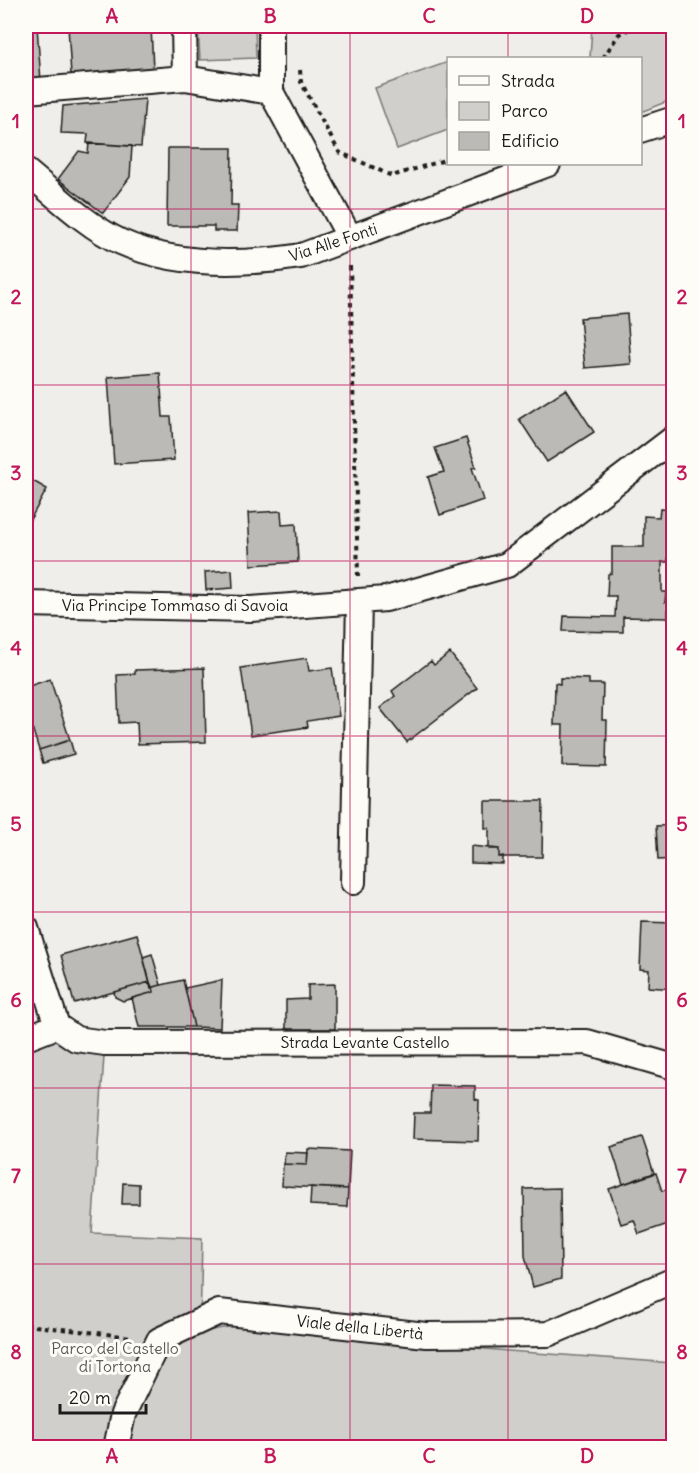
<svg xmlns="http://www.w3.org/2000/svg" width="699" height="1473" viewBox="0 0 699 1473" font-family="Delius,sans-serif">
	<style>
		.green { fill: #d0cfcc; stroke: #767674; stroke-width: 1.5 }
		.building { fill: #bbbab6; stroke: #1c1c1c; stroke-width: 1.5 }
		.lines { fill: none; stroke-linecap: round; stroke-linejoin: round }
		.street-casing { stroke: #1c1c1c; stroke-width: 28 }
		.path { stroke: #1c1c1c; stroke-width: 4; stroke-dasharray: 4.5 4.5; stroke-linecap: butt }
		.street { stroke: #fdfcf7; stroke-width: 24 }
		.grid { fill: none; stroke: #c2185b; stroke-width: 1.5; stroke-opacity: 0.55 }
		.labels { text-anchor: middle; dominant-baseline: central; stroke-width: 6; stroke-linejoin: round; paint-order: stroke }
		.street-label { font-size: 16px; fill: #1c1c1c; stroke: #fdfcf7 }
		.park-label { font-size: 16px; fill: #5b5b5a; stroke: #fdfcf7 }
		.neatline { fill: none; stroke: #c2185b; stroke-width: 2 }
		.grid-label { font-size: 20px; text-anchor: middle; font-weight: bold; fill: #c2185b }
	</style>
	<rect width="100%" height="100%" fill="#f0eeea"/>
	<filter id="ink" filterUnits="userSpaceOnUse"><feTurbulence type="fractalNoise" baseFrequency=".0167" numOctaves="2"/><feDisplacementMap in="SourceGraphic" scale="12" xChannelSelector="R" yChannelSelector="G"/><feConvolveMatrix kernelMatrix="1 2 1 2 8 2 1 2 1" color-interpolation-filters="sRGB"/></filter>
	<g filter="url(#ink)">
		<path class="green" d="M198,26H255L256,58L200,60Z
			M592,26H673V99L641,112L640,58H590Z
			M448,62V130L397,149L375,88Z
			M26,996L33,1022L78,1051L104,1056L92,1233L202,1238L200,1332L234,1326L508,1351L673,1363V1447H26Z"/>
		<path class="building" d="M26,26H37L41,81L26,82Z
			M68,26H151L153,70L71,75Z
			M145,99L141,147L87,143L88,134L61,133L63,106Z
			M89,143L132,146L130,177L103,213L58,179L79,151L88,153Z
			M168,148H232L231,205H238L237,231H214V226H167Z
			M627,314L631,364L585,368L580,318Z
			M160,373L163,417H171L174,460L114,464L108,377Z
			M566,389L594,432L547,462L519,419Z
			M466,438L476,467L472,468L483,500L440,515L428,477L444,472L435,448Z
			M26,477L47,489L26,527Z
			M660,509L674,510V558H668V562H662V592H666L665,602L668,601V618L623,617V632L563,631L564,616L615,617L616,596H607L608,574L612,573V547H644V516L659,517Z
			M281,511L282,525L296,524L298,562L251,565L248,513Z
			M232,570L233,588L206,590L205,572Z
			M450,653L477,688L407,742L380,708L395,696L392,691L431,661L434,665Z
			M307,658L309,671L332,668L339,716L307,721L308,727L251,735L241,668Z
			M204,668L206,742L138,744L137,722L119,723L117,675L135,674V670Z
			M560,678L589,679V684H603L602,720H607L606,767L562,766L563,725H554L555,683L560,684Z
			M50,679L70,740L39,750L26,708V687Z
			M70,740L74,754L43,763L39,750Z
			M485,801H543L542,857H499V849H489V828H485Z
			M674,825V859L658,860L656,826Z
			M471,846L499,849V857L503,856V864L471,863Z
			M642,922L674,923V989L648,987L649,970L640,969Z
			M137,934L150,982L74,1003L61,955Z
			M152,954L161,985L151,988L143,957Z
			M183,980L194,1027H139L132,998L154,992L153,987Z
			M222,980L220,1028L194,1027L185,988Z
			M150,982L154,992L123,1001L115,997L114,992Z
			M335,984V1029H286V1000L308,999V985Z
			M431,1085L475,1086V1099L479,1100L478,1141L413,1139L414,1113H430Z
			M642,1137L654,1173L623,1184L611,1147Z
			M308,1149L350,1151L348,1189L282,1186L283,1164L307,1165Z
			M285,1152L308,1153L307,1165L284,1164Z
			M656,1173L662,1191L674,1187V1222L639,1234L634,1220L621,1224L609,1189Z
			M123,1183L139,1184V1204H122Z
			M311,1187L348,1189L347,1207L310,1205Z
			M560,1188L561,1279L533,1287L525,1256L524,1189Z"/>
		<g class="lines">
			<g class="street-casing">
				<path id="street" d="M184,26L185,78
					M271,26V92L350,238
					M26,91L185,78L271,92
					M640,130L674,119
					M26,171C54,194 88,227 121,242C177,267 242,265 301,256L548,164
					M26,604L251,609L386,599L507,565L674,438
					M353,882L359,601
					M26,928L57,1026
					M57,1026L76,1039L105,1043L587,1042L674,1067
					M26,1038L57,1026
					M116,1448L123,1414L159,1340L219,1312L426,1335L548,1334L674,1280"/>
			</g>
			<path class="path" d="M603,58L619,34L636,26
				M300,70L301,82L339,152L392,176L448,159
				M350,266L358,576
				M26,1325L132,1337"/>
			<use href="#street" class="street"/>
		</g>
	</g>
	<path class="grid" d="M191,26V1448M350,26V1448M508,26V58M508,164V1448M26,209H674M26,385H674M26,561H674M26,736H674M26,912H674M26,1088H674M26,1264H674"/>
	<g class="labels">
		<g class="street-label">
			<text transform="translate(333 242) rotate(-18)">Via Alle Fonti</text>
			<text x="175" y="605">Via Principe Tommaso di Savoia</text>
			<text x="365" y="1042">Strada Levante Castello</text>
			<text transform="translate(360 1327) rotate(6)">Viale della Libertà</text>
		</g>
		<g class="park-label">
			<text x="115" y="1348">Parco del Castello<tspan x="115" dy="18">di Tortona</tspan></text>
		</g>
	</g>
	<rect width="699" height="1473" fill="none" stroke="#fdfcf7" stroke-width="66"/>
	<rect x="447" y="57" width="195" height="108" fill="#fdfcf7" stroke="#a3a29f" stroke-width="1.5"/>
	<rect x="459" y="76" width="30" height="9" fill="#fdfcf7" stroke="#a3a29f" stroke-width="1.5"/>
	<text x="501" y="87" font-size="18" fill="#1c1c1c">Strada</text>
	<rect x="459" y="102" width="30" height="18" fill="#d0cfcc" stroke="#a3a29f" stroke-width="1.5"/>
	<text x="501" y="117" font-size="18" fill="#1c1c1c">Parco</text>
	<rect x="459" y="132" width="30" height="18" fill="#bbbab6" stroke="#a3a29f" stroke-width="1.5"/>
	<text x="501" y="147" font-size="18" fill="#1c1c1c">Edificio</text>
	<path d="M60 1404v9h86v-9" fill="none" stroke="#1c1c1c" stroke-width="3"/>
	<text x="69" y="1404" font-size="18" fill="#1c1c1c" stroke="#fdfcf7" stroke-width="4.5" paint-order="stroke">20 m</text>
	<rect x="33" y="33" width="633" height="1407" class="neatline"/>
	<g class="grid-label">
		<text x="112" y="23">A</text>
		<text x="270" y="23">B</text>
		<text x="429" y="23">C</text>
		<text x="587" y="23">D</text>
		<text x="16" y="128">1</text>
		<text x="682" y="128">1</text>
		<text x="16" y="304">2</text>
		<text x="682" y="304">2</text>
		<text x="16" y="480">3</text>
		<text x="682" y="480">3</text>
		<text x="16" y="655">4</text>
		<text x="682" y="655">4</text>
		<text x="16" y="831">5</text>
		<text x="682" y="831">5</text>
		<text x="16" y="1007">6</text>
		<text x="682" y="1007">6</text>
		<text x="16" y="1183">7</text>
		<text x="682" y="1183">7</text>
		<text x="16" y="1359">8</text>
		<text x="682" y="1359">8</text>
		<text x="112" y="1463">A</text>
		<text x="270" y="1463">B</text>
		<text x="429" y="1463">C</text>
		<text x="587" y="1463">D</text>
	</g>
</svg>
